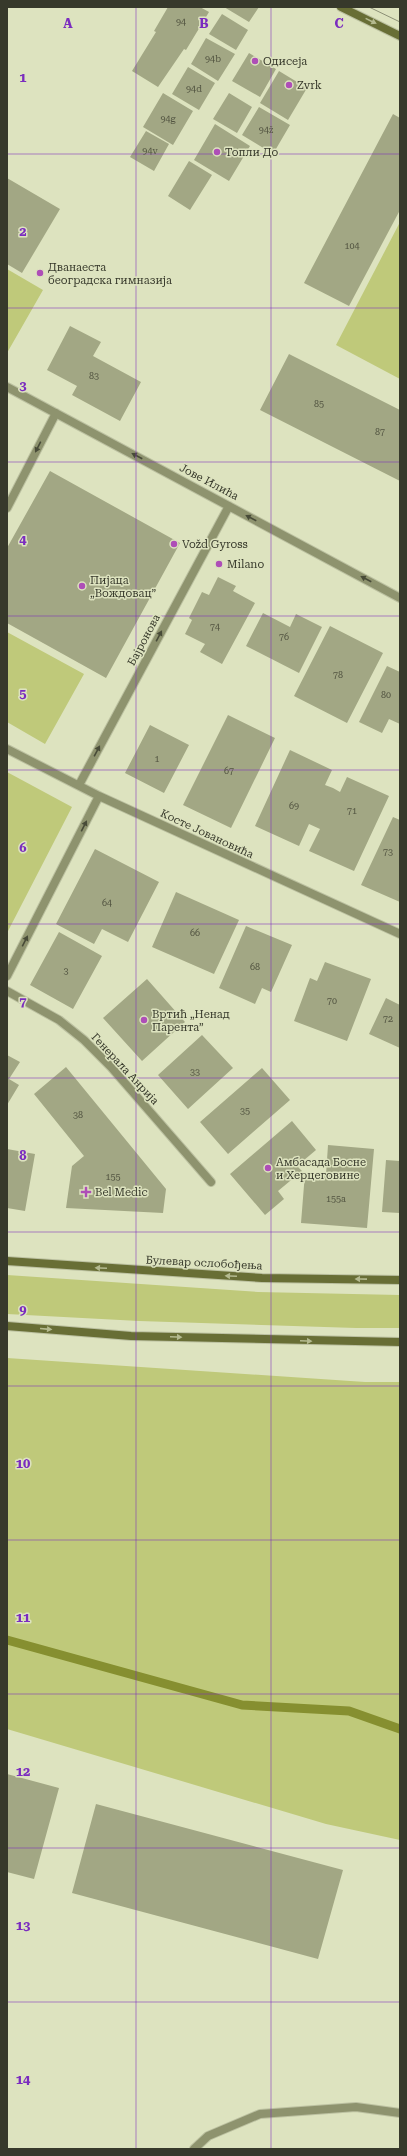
<svg xmlns="http://www.w3.org/2000/svg" width="407" height="2156" viewBox="0 0 407 2156" font-family="'Roboto Serif',serif">
	<style>
		.green { fill: #bfc97a }
		.lines { fill: none; stroke-linecap: round; stroke-linejoin: round }
		.stream { stroke: #868f30; stroke-width: 9 }
		.building { fill: #a2a784 }
		.lane-casing { stroke: #bcc1a1; stroke-width: 10 }
		.street-casing { stroke: #bcc1a1; stroke-width: 10 }
		.secondary-casing { stroke: #bcc1a1; stroke-width: 10 }
		.lane { stroke: #8e936e; stroke-width: 8 }
		.street { stroke: #8e936e; stroke-width: 8 }
		.secondary { stroke: #686e35; stroke-width: 8 }
		.tram { stroke: #8c9076; stroke-width: 1 }
		.oneway { fill: #b4ba8f }
		.oneway2 { fill: #484b38 }
		.grid { fill: none; stroke: #7b2cbf; stroke-width: 1; stroke-opacity: 0.55 }
		.poi-dot { fill: #ae4eb7; stroke: #dde3bf; stroke-width: 1.5 }
		.labels { text-anchor: middle; dominant-baseline: central; stroke-width: 3; stroke-linejoin: round; paint-order: stroke }
		.number-label { font-size: 9px; fill: #525441 }
		.poi-label { font-size: 11px; fill: #37392b; stroke: #dde3bf; text-anchor: start }
		.street-label { font-size: 11px; fill: #37392b; stroke: #dde3bf }
		.grid-label { font-size: 13px; text-anchor: middle; font-weight: bold; fill: #7b2cbf; stroke: #dde3bf; stroke-width: 3; stroke-linejoin: round; paint-order: stroke }
	</style>
	<rect width="100%" height="100%" fill="#dde3bf"/>
	<path class="green" d="M400,222V379L336,345Z
		M7,269L43,290L7,353Z
		M7,632L84,674L45,744L7,722Z
		M7,772L72,807L7,933Z
		M7,1275L258,1292L400,1295V1328H356L139,1321L7,1314Z
		M7,1358L365,1382H400V1840L326,1824L7,1729Z"/>
	<g class="lines">
		<path class="stream" d="M7,1640L242,1705L349,1711L400,1729"/>
	</g>
	<path class="building" d="M168,7H200L209,12L186,50L184,49L158,87L132,71L156,32L154,31Z
		M224,7H259L249,22Z
		M222,14L248,30L236,50L209,34Z
		M206,38L235,54L218,81L191,64Z
		M249,53L276,69L260,97L232,81Z
		M188,67L215,83L199,110L172,94Z
		M279,71L307,88L288,120L260,103Z
		M163,93L193,111L173,145L143,127Z
		M229,93L252,107L237,133L213,119Z
		M259,107L290,125L273,154L242,135Z
		M393,114L400,118V210L349,306L304,283Z
		M215,124L250,146L229,181L194,160Z
		M146,131L169,144L154,171L130,157Z
		M189,161L212,175L190,210L168,196Z
		M7,178L60,209L22,273L7,264Z
		M70,326L101,342L93,356L141,382L120,421L72,395L77,386L47,370Z
		M289,354L400,410V481L260,410Z
		M50,471L180,543L106,678L7,623V548Z
		M218,577L236,586L233,591L255,603L222,664L200,652L205,644L185,634L192,620L189,618L202,592L209,595Z
		M263,613L290,627L296,614L322,627L299,673L246,646Z
		M330,626L383,653L347,723L294,696Z
		M387,666L400,672V724L389,719L382,733L359,722Z
		M228,715L275,738L231,828L183,805Z
		M150,725L189,745L164,793L125,773Z
		M290,750L332,770L325,785L333,788L340,792L347,777L389,796L354,871L309,851L320,829L309,824L299,846L255,826Z
		M393,817L400,820V902L361,885Z
		M95,849L159,882L128,942L102,929L94,944L56,924Z
		M176,892L239,920L214,974L152,947Z
		M246,926L292,945L271,992L262,988L255,1004L219,988Z
		M59,932L102,956L73,1009L30,985Z
		M325,962L371,979L347,1041L294,1021L310,978L317,981Z
		M147,979L185,1022L142,1061L103,1018Z
		M386,998L400,1005V1048L369,1034Z
		M202,1035L233,1068L188,1109L158,1075Z
		M7,1055L20,1062L9,1079L19,1085L7,1105Z
		M66,1067L166,1189L163,1213L66,1208L72,1166L84,1156L34,1094Z
		M262,1068L290,1100L228,1154L200,1122Z
		M292,1121L316,1150L297,1166L302,1171L278,1191L284,1199L265,1215L230,1174Z
		M328,1145L374,1149L367,1228L301,1223L305,1173L326,1175Z
		M7,1149L35,1154L25,1211L7,1208Z
		M386,1160L400,1161V1213L382,1212Z
		M7,1774L59,1788L34,1879L7,1872Z
		M96,1804L343,1870L318,1959L72,1893Z"/>
	<g class="lines">
		<g class="lane-casing">
			<path id="lane" d="M194,2149L208,2136L260,2114L356,2107L400,2113"/>
		</g>
		<g class="street-casing">
			<path id="street" d="M7,387L400,598
				M7,508L56,413
				M7,749L99,796L400,934
				M79,785L229,506
				M7,976L99,796
				M7,991L59,1020L84,1040L111,1067L211,1182"/>
		</g>
		<g class="secondary-casing">
			<path id="secondary" d="M341,7L400,36
				M7,1261L262,1278L400,1280
				M7,1326L131,1336L400,1342"/>
		</g>
		<use href="#lane" class="lane"/>
		<use href="#street" class="street"/>
		<use href="#secondary" class="secondary"/>
		<path class="tram" d="M369,7L400,22"/>
	</g>
	<defs><path id="oneway-solid" d="M-6-.8H1V-3.2L6.5 0L1 3.2V.8H-6Z"/></defs>
	<g class="oneway">
		<use href="#oneway-solid" transform="translate(371 21) rotate(26)"/>
		<use href="#oneway-solid" transform="translate(101 1268) rotate(-177)"/>
		<use href="#oneway-solid" transform="translate(231 1276) rotate(-177)"/>
		<use href="#oneway-solid" transform="translate(361 1279) rotate(-179)"/>
		<use href="#oneway-solid" transform="translate(46 1329) rotate(5)"/>
		<use href="#oneway-solid" transform="translate(176 1337) rotate(2)"/>
		<use href="#oneway-solid" transform="translate(306 1341) rotate(2)"/>
	</g>
	<g class="oneway2">
		<use href="#oneway-solid" transform="translate(38 447) rotate(117)"/>
		<use href="#oneway-solid" transform="translate(137 456) rotate(-152)"/>
		<use href="#oneway-solid" transform="translate(251 518) rotate(-152)"/>
		<use href="#oneway-solid" transform="translate(366 579) rotate(-152)"/>
		<use href="#oneway-solid" transform="translate(159 636) rotate(-62)"/>
		<use href="#oneway-solid" transform="translate(97 751) rotate(-62)"/>
		<use href="#oneway-solid" transform="translate(84 826) rotate(-63)"/>
		<use href="#oneway-solid" transform="translate(25 941) rotate(-63)"/>
	</g>
	<path class="grid" d="M136,7V2149M271,7V2149M7,154H400M7,308H400M7,462H400M7,616H400M7,770H400M7,924H400M7,1078H400M7,1232H400M7,1386H400M7,1540H400M7,1694H400M7,1848H400M7,2002H400"/>
	<g class="poi-dot">
		<circle cx="255" cy="61" r="4"/>
		<circle cx="289" cy="85" r="4"/>
		<circle cx="217" cy="152" r="4"/>
		<circle cx="40" cy="273" r="4"/>
		<circle cx="174" cy="544" r="4"/>
		<circle cx="219" cy="564" r="4"/>
		<circle cx="82" cy="586" r="4"/>
		<circle cx="144" cy="1020" r="4"/>
		<circle cx="268" cy="1168" r="4"/>
		<path d="M84 1186h4v4h4v4h-4v4h-4v-4h-4v-4h4z"/>
	</g>
	<g class="labels">
		<g class="number-label">
			<text x="181" y="22">94</text>
			<text x="213" y="59">94b</text>
			<text x="194" y="89">94d</text>
			<text x="168" y="119">94g</text>
			<text x="266" y="130">94ž</text>
			<text x="150" y="151">94v</text>
			<text x="352" y="246">104</text>
			<text x="94" y="376">83</text>
			<text x="319" y="404">85</text>
			<text x="380" y="432">87</text>
			<text x="215" y="627">74</text>
			<text x="284" y="637">76</text>
			<text x="338" y="675">78</text>
			<text x="386" y="695">80</text>
			<text x="157" y="759">1</text>
			<text x="229" y="771">67</text>
			<text x="294" y="806">69</text>
			<text x="352" y="811">71</text>
			<text x="388" y="852">73</text>
			<text x="107" y="903">64</text>
			<text x="195" y="933">66</text>
			<text x="255" y="967">68</text>
			<text x="66" y="971">3</text>
			<text x="332" y="1001">70</text>
			<text x="388" y="1019">72</text>
			<text x="195" y="1072">33</text>
			<text x="245" y="1111">35</text>
			<text x="78" y="1115">38</text>
			<text x="113" y="1177">155</text>
			<text x="336" y="1199">155a</text>
		</g>
		<g class="poi-label">
			<text x="263" y="61">Одисеја</text>
			<text x="297" y="85">Zvrk</text>
			<text x="225" y="152">Топли До</text>
			<text x="48" y="267">Дванаеста<tspan x="48" dy="13">београдска гимназија</tspan></text>
			<text x="182" y="544">Vožd Gyross</text>
			<text x="227" y="564">Milano</text>
			<text x="90" y="580">Пијаца<tspan x="90" dy="13">„Вождовац”</tspan></text>
			<text x="152" y="1014">Вртић „Ненад<tspan x="152" dy="13">Парента”</tspan></text>
			<text x="276" y="1162">Амбасада Босне<tspan x="276" dy="13">и Херцеговине</tspan></text>
			<text x="95" y="1192">Bel Medic</text>
		</g>
		<g class="street-label">
			<text transform="translate(209 482) rotate(28)">Јове Илића</text>
			<text transform="translate(144 640) rotate(-62)">Бајронова</text>
			<text transform="translate(207 834) rotate(25)">Косте Јовановића</text>
			<text transform="translate(125 1069) rotate(47)">Генерала Анрија</text>
			<text transform="translate(204 1263) rotate(3)">Булевар ослобођења</text>
		</g>
	</g>
	<g class="grid-label">
		<text x="68" y="28">A</text>
		<text x="204" y="28">B</text>
		<text x="339" y="28">C</text>
		<text x="23" y="82">1</text>
		<text x="23" y="236">2</text>
		<text x="23" y="390">3</text>
		<text x="23" y="544">4</text>
		<text x="23" y="698">5</text>
		<text x="23" y="852">6</text>
		<text x="23" y="1006">7</text>
		<text x="23" y="1160">8</text>
		<text x="23" y="1314">9</text>
		<text x="23" y="1468">10</text>
		<text x="23" y="1622">11</text>
		<text x="23" y="1776">12</text>
		<text x="23" y="1930">13</text>
		<text x="23" y="2084">14</text>
	</g>
	<rect width="407" height="2156" fill="none" stroke="#37392b" stroke-width="16"/>
</svg>
